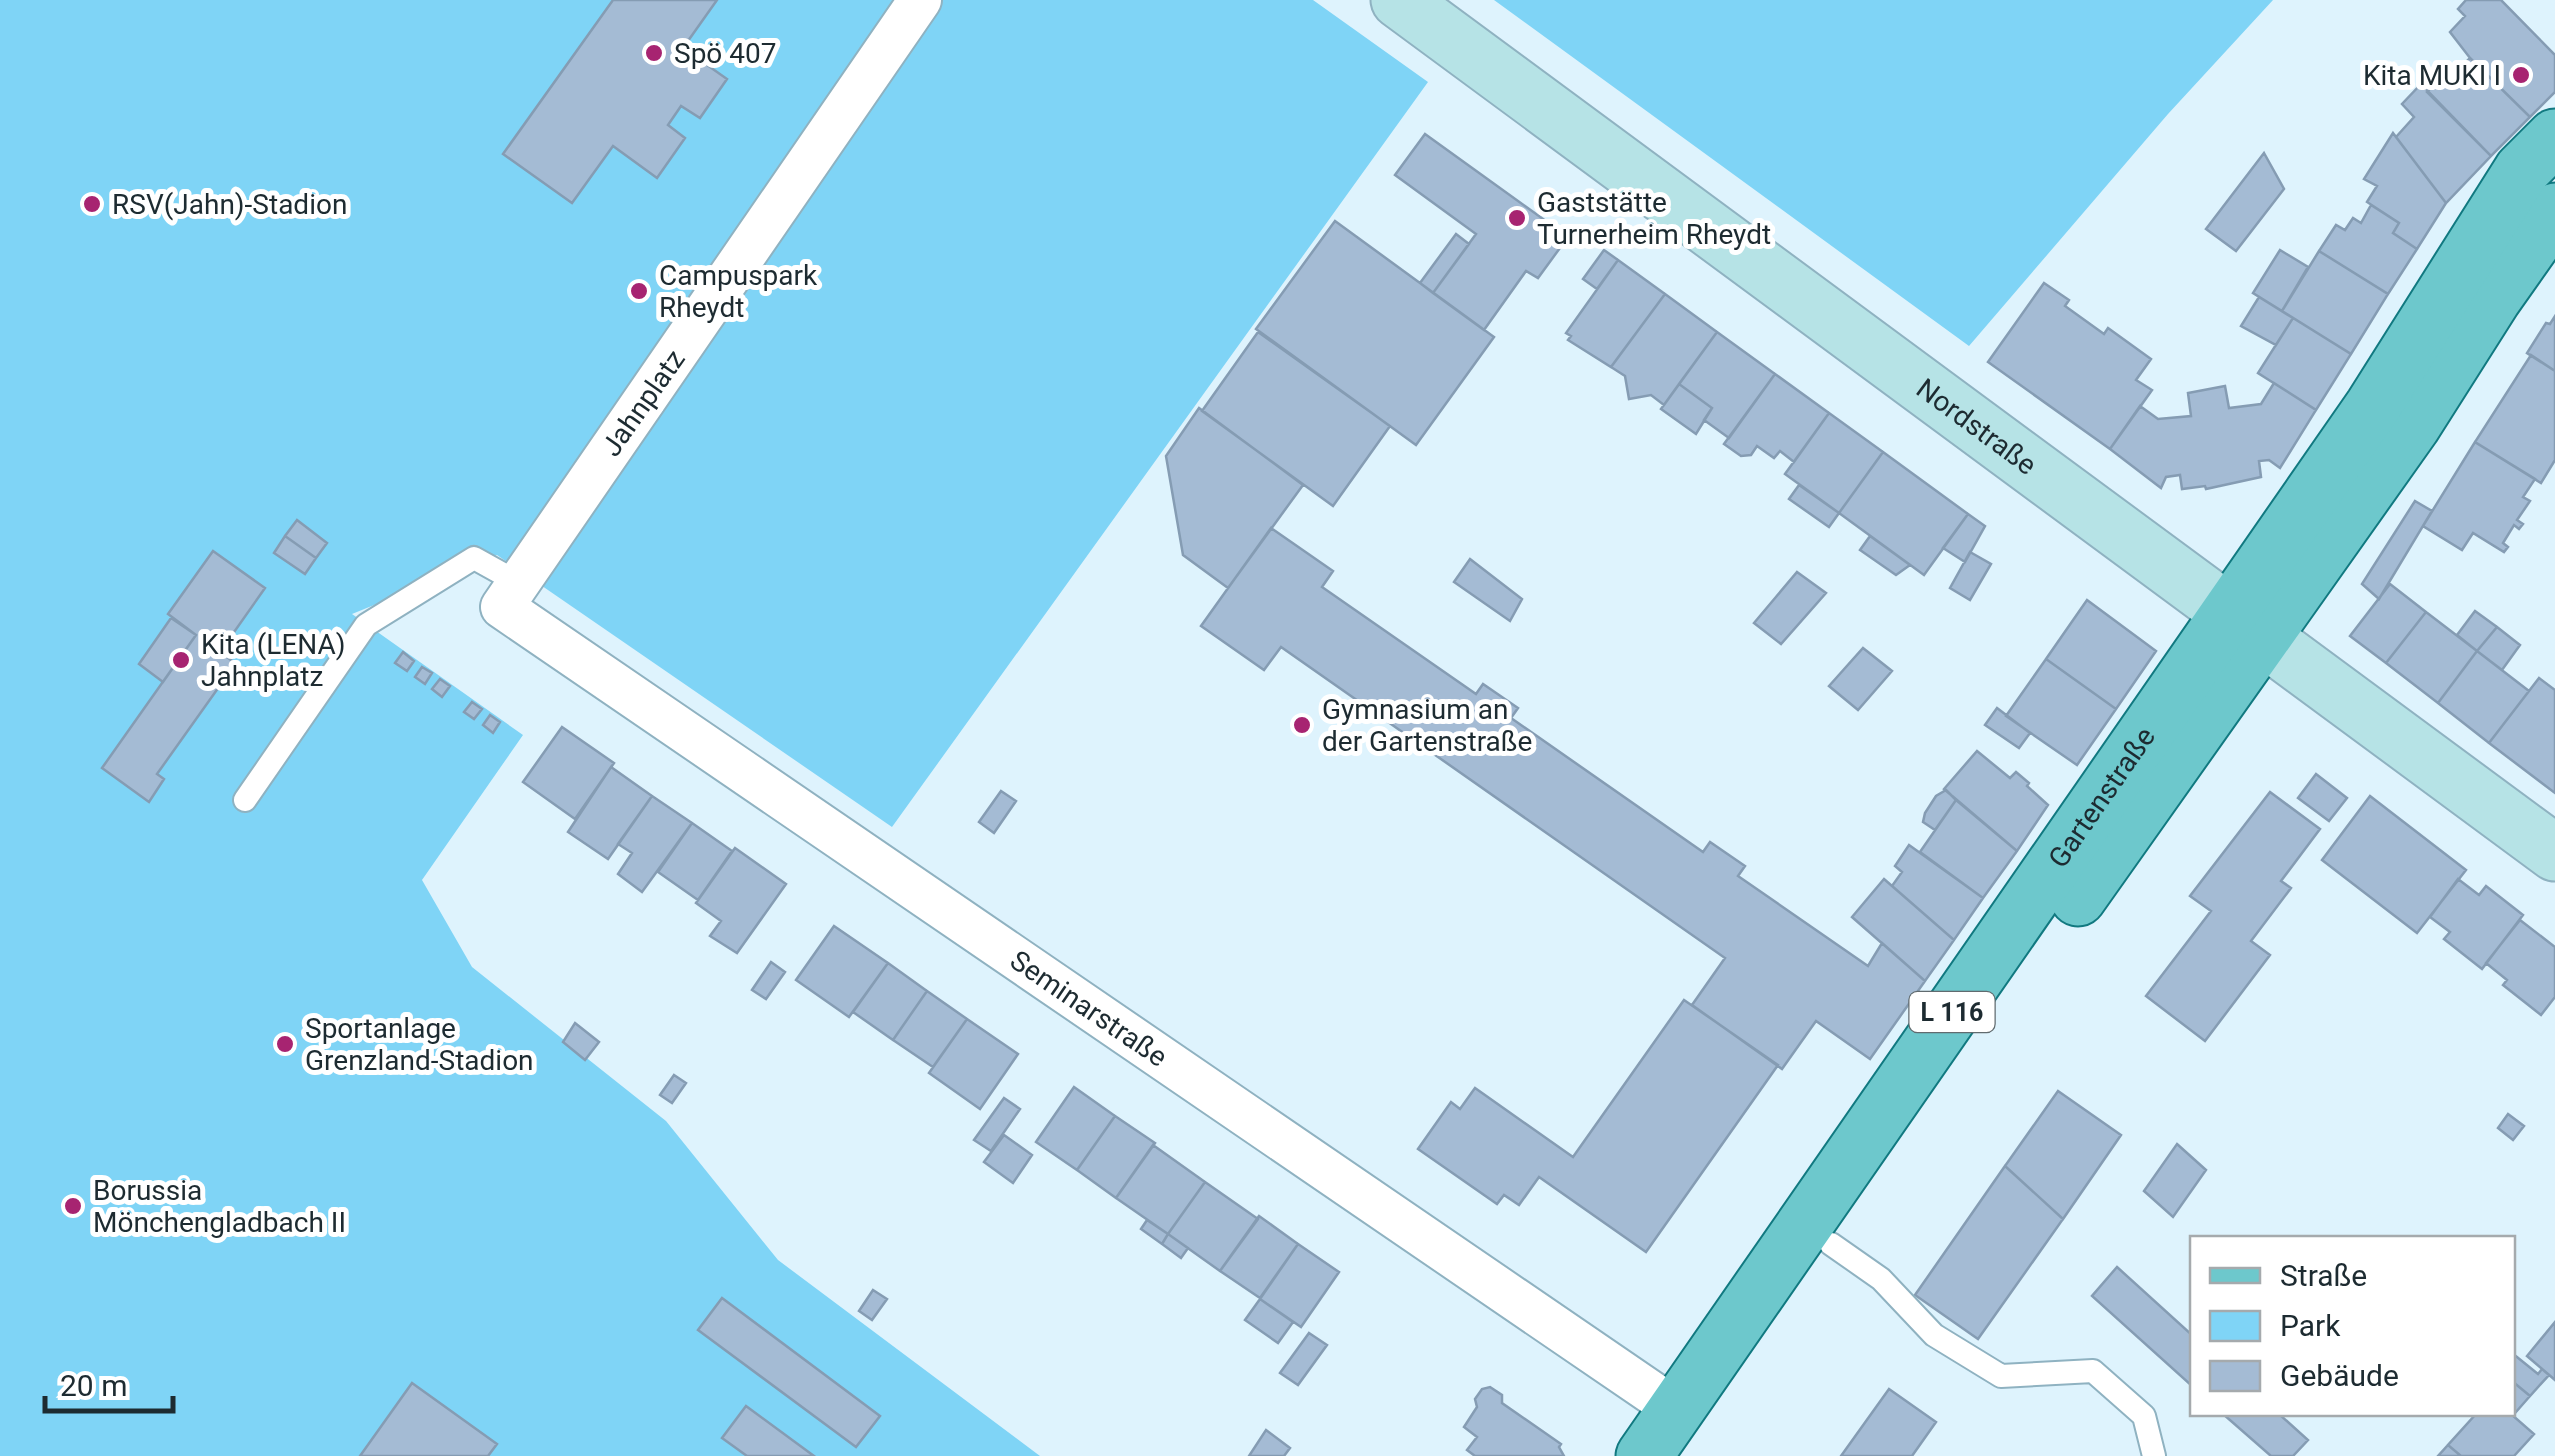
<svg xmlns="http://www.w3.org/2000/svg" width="2555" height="1456" viewBox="0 0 2555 1456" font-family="Roboto,sans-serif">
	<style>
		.green { fill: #7fd4f6 }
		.building { fill: #a4bbd4; stroke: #859cb3; stroke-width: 2.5 }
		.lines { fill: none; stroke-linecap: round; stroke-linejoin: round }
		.lane-casing { stroke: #8fb2c1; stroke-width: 26 }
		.street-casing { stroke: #8fb2c1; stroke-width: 46 }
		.secondary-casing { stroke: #8fb2c1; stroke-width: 59 }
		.primary-casing { stroke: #117980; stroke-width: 59 }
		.lane { stroke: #fff; stroke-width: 22 }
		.street { stroke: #fff; stroke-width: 42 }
		.secondary { stroke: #b6e3e6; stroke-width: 55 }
		.primary { stroke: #6dc8cc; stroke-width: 55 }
		.poi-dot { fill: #a72471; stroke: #fff; stroke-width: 4 }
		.labels { text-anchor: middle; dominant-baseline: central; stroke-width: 10; stroke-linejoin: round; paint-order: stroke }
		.shield { fill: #fff; stroke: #616b6f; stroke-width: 2.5 }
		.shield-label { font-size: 25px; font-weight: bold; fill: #1d2b31 }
		.poi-label { font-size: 28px; fill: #1d2b31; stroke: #fff; text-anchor: start }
		.street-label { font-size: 28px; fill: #1d2b31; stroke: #fff }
	</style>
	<rect width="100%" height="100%" fill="#def3fd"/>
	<path class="green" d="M0,0H1313L1428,82L892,827L497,555L352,614L523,735L422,880L472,967L666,1121L778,1260L1040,1456H0Z
		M1494,0H2273L2168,114L1969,346Z"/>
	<path class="building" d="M613,0H717L683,48L727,79L700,118L681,106L668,125L685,138L657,178L613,146L572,203L503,154Z
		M2466,0H2501L2555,55V92L2530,117L2470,58L2450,32L2465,16L2458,9Z
		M2470,58L2530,117L2491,156L2427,92L2450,68L2455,73Z
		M2421,84L2491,156L2446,203L2396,137L2414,117L2402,104Z
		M2393,133L2446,203L2417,249L2393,233L2399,223L2367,202L2377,186L2364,179Z
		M1425,134L1568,237L1538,278L1526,271L1484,330L1433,293L1476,234L1395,175Z
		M2264,153L2284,189L2236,251L2206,229Z
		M2371,205L2399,223L2393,233L2417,249L2388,294L2319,251L2336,225L2345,230L2353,218L2361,223Z
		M1335,221L1494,337L1416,445L1256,329Z
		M1456,234L1469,244L1433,293L1420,283Z
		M1604,250L1618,260L1597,289L1583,279Z
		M2280,250L2308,267L2282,311L2253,293Z
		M2319,251L2388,294L2351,354L2282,311Z
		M1618,260L1665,294L1611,367L1568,340L1571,336L1566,333Z
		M2044,283L2069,300L2065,306L2104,334L2108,328L2151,359L2136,380L2152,390L2110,449L1988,362Z
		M1665,294L1717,332L1664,405L1651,395L1629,399L1625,376L1611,367Z
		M2259,297L2293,318L2276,345L2241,326Z
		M2555,316V371L2527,353L2546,323L2550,324Z
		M2293,318L2351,354L2316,410L2258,373Z
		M1258,332L1390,426L1333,506L1202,411Z
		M1717,332L1775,374L1729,438L1704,420L1712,408L1679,384Z
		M2531,355L2555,371V460L2541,483L2475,442Z
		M1775,374L1829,413L1794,462L1780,451L1774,458L1757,446L1751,455L1741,456L1724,444Z
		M2274,383L2316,410L2280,468L2269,460L2259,461L2261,477L2206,489L2205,486L2182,489L2180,475L2166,477L2161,488L2110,449L2140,406L2158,419L2191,416L2188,393L2225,386L2229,408L2261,404Z
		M1679,384L1712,408L1696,434L1661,409Z
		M1199,408L1303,485L1228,588L1183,555L1166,456Z
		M1829,413L1883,452L1839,513L1785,474Z
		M2475,442L2535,479L2523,497L2530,501L2517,520L2523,524L2519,529L2514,525L2503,543L2508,547L2504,552L2473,533L2462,550L2423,526Z
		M1883,452L1968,514L1924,575L1839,513Z
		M1799,485L1839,513L1829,527L1789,499Z
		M2415,501L2432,511L2379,599L2362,584Z
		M1968,514L1985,526L1965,562L1943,548Z
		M297,520L327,543L316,558L285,536Z
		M1271,528L1333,571L1322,587L1476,694L1483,684L1518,708L1511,718L1703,852L1710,842L1745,866L1738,876L1868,966L1882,943L1925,981L1870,1059L1816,1021L1782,1069L1692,1005L1725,958L1281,647L1264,670L1201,626Z
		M285,536L316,558L305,574L274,553Z
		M1870,536L1910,565L1896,575L1860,550Z
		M213,551L265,588L220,652L243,669L228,689L221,684L157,774L164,779L149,802L102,768L196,635L168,614Z
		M1970,552L1991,564L1970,600L1950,588Z
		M1470,559L1522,599L1510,621L1454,582Z
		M1797,572L1826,593L1781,644L1754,623Z
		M2390,584L2426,612L2386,663L2350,636Z
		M2087,600L2156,651L2116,709L2046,659Z
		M2475,611L2497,627L2477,651L2457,635Z
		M2426,612L2477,651L2438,703L2386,663Z
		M171,618L196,635L163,682L139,664Z
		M2497,627L2520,645L2502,670L2477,651Z
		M1863,648L1892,671L1858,710L1829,686Z
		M2477,651L2529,691L2489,743L2438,703Z
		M403,652L414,661L407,671L395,663Z
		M2046,659L2116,709L2077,765L2006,716Z
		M422,667L432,673L425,684L415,677Z
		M2539,678L2555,690V793L2489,743Z
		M440,679L450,686L442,697L432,689Z
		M472,702L482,709L474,719L464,712Z
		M1997,708L2030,733L2019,748L1985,725Z
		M490,715L500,722L493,733L483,725Z
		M562,727L614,763L575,819L523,782Z
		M1977,751L2010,778L2016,772L2029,783L2027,786L2048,805L2017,851L1944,789Z
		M611,767L652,796L608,859L568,832Z
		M2316,774L2347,798L2329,821L2298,798Z
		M1946,790L1956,800L1935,830L1923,822L1925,813L1936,796Z
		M1001,791L1016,801L994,833L979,822Z
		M2270,792L2320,829L2281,881L2291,888L2251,941L2270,955L2205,1041L2146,996L2211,911L2190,896Z
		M652,796L692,823L642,892L618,874L632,853L618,844Z
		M2370,796L2466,870L2417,933L2322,860Z
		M1956,800L2017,851L1983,898L1920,852Z
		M692,823L732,851L698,900L658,872Z
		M1909,845L1983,898L1954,940L1892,886L1902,872L1895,866Z
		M735,848L786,884L737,953L710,936L721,921L696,903Z
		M1884,879L1954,940L1925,981L1852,917Z
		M2458,879L2479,895L2486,886L2523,915L2482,969L2444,939L2450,932L2430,917Z
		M2520,920L2555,947V997L2541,1015L2503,985L2507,980L2486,963Z
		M834,926L888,963L849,1017L796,980Z
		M771,962L785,972L766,999L752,990Z
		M888,963L927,991L893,1040L853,1012Z
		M927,991L967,1019L933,1067L893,1040Z
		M1684,1000L1778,1065L1646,1252L1539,1177L1519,1205L1504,1195L1497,1204L1418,1149L1451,1102L1460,1109L1475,1088L1573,1157Z
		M967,1019L1018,1054L980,1109L929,1073Z
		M575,1023L599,1042L585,1060L563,1042Z
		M674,1075L686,1083L672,1103L660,1095Z
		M1074,1087L1115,1116L1077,1170L1036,1142Z
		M2058,1091L2121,1135L2063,1219L2005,1166Z
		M1004,1098L1020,1109L991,1151L974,1140Z
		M2508,1114L2524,1126L2513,1140L2498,1128Z
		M1115,1116L1155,1143L1116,1198L1077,1170Z
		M1004,1135L1032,1155L1013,1183L984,1162Z
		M2177,1144L2206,1170L2173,1217L2144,1191Z
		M1153,1145L1205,1182L1168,1234L1116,1198Z
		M2005,1166L2063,1219L1978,1339L1915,1295Z
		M1205,1182L1258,1219L1220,1271L1168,1234Z
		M1259,1216L1298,1244L1260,1298L1220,1271Z
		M1147,1220L1168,1234L1162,1244L1141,1229Z
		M1168,1234L1188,1248L1181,1258L1162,1244Z
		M1298,1244L1339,1272L1301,1327L1260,1299Z
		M2117,1267L2192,1335V1386L2092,1296Z
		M873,1290L887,1299L872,1320L859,1311Z
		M722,1298L880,1416L856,1447L698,1330Z
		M1260,1299L1293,1322L1278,1343L1245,1320Z
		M2555,1322V1380L2527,1356Z
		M1309,1333L1327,1345L1298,1385L1280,1373Z
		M2512,1353L2538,1374L2542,1369L2549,1375L2530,1396L2512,1381Z
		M2512,1381L2530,1396L2516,1412L2512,1408Z
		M412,1383L497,1444L488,1456H360Z
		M1490,1387L1502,1395V1403L1561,1444L1559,1447L1564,1456H1475L1467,1450L1477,1437L1464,1427L1477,1407L1475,1399L1482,1389Z
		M1889,1389L1936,1422L1912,1456H1841Z
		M746,1406L814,1456H747L722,1438Z
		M2223,1414H2279L2308,1440L2293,1456H2271Z
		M2476,1414H2511L2534,1434L2514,1456H2461L2448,1445Z
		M1266,1430L1290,1448L1284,1456H1249Z
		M2448,1445L2461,1456H2438Z"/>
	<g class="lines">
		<g class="lane-casing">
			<path id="lane" d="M245,800L366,625L474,558L519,583
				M1831,1244L1881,1279L1934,1335L2001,1376L2093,1371L2144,1416L2154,1456"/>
		</g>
		<g class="street-casing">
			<g id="street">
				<path id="s1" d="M920,0L502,607L1655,1395L1674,1411"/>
			</g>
		</g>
		<g class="secondary-casing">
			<g id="secondary">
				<path id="s2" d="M1399,0L2555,853"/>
			</g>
		</g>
		<g class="primary-casing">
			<g id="primary">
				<path d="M2078,898L2413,425L2493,299L2555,211"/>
				<path id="s3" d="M1644,1456L2373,406L2522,170L2555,137"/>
			</g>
		</g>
		<use href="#lane" class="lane"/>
		<use href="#street" class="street"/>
		<use href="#secondary" class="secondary"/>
		<use href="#primary" class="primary"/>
	</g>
	<g class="poi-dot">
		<circle cx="654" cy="53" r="10"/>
		<circle cx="2521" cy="75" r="10"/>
		<circle cx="92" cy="204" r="10"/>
		<circle cx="1517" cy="218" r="10"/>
		<circle cx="639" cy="291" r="10"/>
		<circle cx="181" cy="660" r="10"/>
		<circle cx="1302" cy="725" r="10"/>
		<circle cx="285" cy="1044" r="10"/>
		<circle cx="73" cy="1206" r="10"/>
	</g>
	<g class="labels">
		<rect class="shield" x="1909.5" y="992" width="85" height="40" rx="8"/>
		<g class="shield-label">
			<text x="1952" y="1012">L 116</text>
		</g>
		<g class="poi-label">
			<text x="674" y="53">Spö 407</text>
			<text x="2501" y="75" text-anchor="end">Kita MUKI I</text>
			<text x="1537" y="202">Gaststätte<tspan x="1537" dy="32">Turnerheim Rheydt</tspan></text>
			<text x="112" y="204">RSV(Jahn)-Stadion</text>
			<text x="659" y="275">Campuspark<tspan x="659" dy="32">Rheydt</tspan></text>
			<text x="201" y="644">Kita (LENA)<tspan x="201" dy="32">Jahnplatz</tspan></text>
			<text x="1322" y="709">Gymnasium an<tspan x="1322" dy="32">der Gartenstraße</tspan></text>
			<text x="305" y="1028">Sportanlage<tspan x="305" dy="32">Grenzland-Stadion</tspan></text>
			<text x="93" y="1190">Borussia<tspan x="93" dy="32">Mönchengladbach II</tspan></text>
		</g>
		<g class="street-label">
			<text transform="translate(643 403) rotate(-55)">Jahnplatz</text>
			<text stroke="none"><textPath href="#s2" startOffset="718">Nordstraße</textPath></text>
			<text stroke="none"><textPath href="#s3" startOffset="802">Gartenstraße</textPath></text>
			<text stroke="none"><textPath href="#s1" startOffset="1448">Seminarstraße</textPath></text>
		</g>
	</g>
	<rect x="2190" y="1236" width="325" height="180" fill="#ffffff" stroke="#a5aaad" stroke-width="2.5"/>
	<rect x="2210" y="1268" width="50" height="15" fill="#6dc8cc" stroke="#a5aaad" stroke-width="2.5"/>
	<text x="2280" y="1286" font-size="30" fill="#1d2b31">Straße</text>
	<rect x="2210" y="1311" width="50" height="30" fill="#7fd4f6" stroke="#a5aaad" stroke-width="2.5"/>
	<text x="2280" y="1336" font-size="30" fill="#1d2b31">Park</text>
	<rect x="2210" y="1361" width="50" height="30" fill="#a4bbd4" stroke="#a5aaad" stroke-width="2.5"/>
	<text x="2280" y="1386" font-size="30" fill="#1d2b31">Gebäude</text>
	<path d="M45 1396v15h128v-15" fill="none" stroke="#1d2b31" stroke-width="5"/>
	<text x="60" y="1396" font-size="30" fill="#1d2b31" stroke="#ffffff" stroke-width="8" paint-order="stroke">20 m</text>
</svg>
